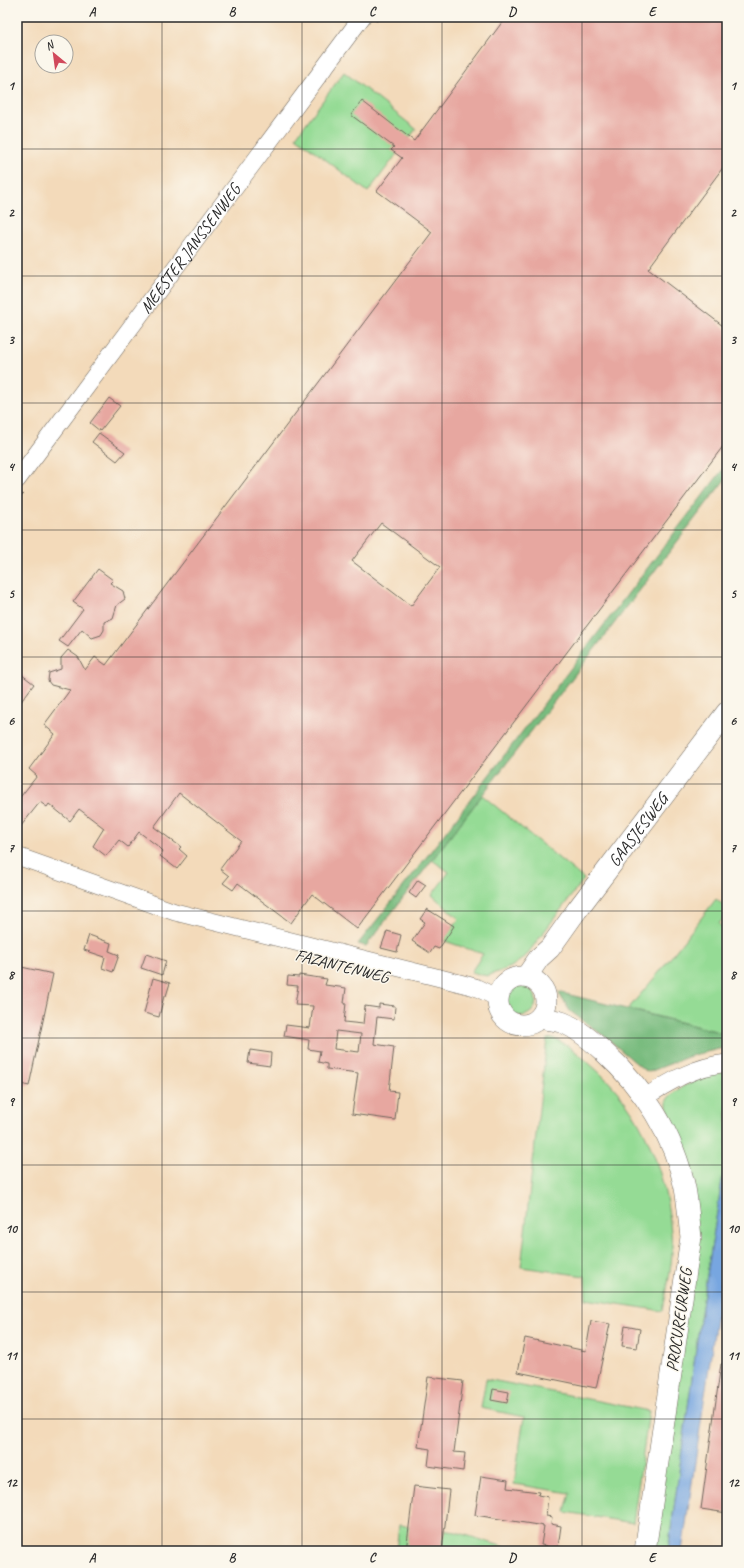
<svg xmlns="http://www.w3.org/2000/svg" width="744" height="1568" viewBox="0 0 744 1568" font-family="Caveat,sans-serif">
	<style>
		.green { fill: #95db95; stroke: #608360 }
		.forest { fill: #78bb7e; stroke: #527354 }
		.water { fill: #77a6e0; stroke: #516886 }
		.building { fill: #e7a7a0; fill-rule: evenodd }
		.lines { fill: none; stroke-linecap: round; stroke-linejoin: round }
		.minor-casing { stroke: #71685d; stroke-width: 18 }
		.major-casing { stroke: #71685d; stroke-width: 22 }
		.path { stroke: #71685d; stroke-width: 2; stroke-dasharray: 3 3; stroke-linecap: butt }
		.minor { stroke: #fff; stroke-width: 17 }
		.major { stroke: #fff; stroke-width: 21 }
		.grid { fill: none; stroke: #2b2b2b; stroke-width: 1; stroke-opacity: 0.55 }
		.labels { text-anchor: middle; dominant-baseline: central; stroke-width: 3; stroke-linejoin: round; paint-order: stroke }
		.street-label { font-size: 17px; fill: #2b2b2b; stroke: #fbf7ec }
		.neatline { fill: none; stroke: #2b2b2b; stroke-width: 1.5 }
		.grid-label { font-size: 13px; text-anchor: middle; font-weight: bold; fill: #2b2b2b }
	</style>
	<rect width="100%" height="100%" fill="#fbf7ec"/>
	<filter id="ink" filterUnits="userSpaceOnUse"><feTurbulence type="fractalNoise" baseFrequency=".025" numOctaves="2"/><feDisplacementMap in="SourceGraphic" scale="8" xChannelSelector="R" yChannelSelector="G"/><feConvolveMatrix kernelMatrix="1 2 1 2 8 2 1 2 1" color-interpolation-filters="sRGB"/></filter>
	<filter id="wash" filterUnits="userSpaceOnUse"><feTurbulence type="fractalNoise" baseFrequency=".012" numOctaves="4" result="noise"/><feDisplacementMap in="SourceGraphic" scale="16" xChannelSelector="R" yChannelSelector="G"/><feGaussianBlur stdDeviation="0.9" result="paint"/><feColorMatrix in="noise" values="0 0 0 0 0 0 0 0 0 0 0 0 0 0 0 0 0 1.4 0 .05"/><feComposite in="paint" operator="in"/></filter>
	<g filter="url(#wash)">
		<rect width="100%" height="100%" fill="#f3daba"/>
		<path class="green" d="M344,72L416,129L368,192L296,137Z
			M482,795L584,879L525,957L511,967L487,976L471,972L483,954L442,940L459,919L432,895L449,872L432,860Z
			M716,899L727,908V913L719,924L727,931V1034L628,1009L661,970Z
			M506 1001a15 15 0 1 1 30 0a15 15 0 1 1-30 0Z
			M552,1038C568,1044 579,1054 591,1065C645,1111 668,1175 672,1245C673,1263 666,1292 663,1311L586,1299L585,1276L521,1267L547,1039Z
			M727,1071V1149L701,1313L668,1551H650L695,1184L683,1145L667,1107V1100C677,1084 709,1076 727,1071Z
			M486,1379L649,1411L633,1523L565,1512L570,1493L514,1484L524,1417L481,1408Z
			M399,1525L456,1532L517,1551H396Z"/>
		<path class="forest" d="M727,464V477L366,946L358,944L418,868Z
			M558,992L727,1034V1047L690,1056L649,1072L643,1069L608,1039L570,1011Z"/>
		<path class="water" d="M727,1149V1245L682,1551H668L701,1313Z"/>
		<g id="blocks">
			<path class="building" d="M506,17H714L727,27V162L648,269L727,329V441L357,929L312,894L291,923L238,883L233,890L223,883L229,876L220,869L241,841L179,793L154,827L181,847L179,849L187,856L177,869L160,856L163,851L159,847L139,832L128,847L119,840L106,856L93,846L104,828L79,809L70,821L49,804L47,807L40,802L17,831V801L37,776L29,769L55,734L44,725L70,690L51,685L48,681L49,673L61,669V658L68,650L78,657L85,670L95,657L106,665L432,232L377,191L402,158L391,150L394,147L351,115L362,101L414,141ZM381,523L440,567L411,606L352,561Z
				M109,398L120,406L100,431L90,423Z
				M99,433L125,452L117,461L92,442Z
				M98,569L113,580L110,583L123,591L125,599L117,605L113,618L104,622V630L101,635L92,638L82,629L68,647L59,641L83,609L73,602Z
				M17,671L34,684L17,707Z
				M418,880L426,885L416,898L409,893Z
				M427,909L454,926L439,949L434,947L430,953L412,941L425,922L420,919Z
				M387,931L401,935L397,952L381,948Z
				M89,935L111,943L109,951L119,955L113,972L102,968L105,957L84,950Z
				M146,954L166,961L162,975L141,968Z
				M17,966L53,974L29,1086L17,1083Z
				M299,975L327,979L325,985L346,988L344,1003H346L344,1022L363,1024L365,1006L379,1008V1004L395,1006L394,1019L377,1017L374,1044L394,1047L389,1091L398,1092L395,1120L352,1114L358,1073L327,1069V1064L318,1062L320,1051L308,1049L309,1040L284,1036L286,1025L310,1028L313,1006L295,1005L298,986L287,985L288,976L299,977ZM336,1031L361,1034L359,1052L334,1049Z
				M153,978L170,983L166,996H164L159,1017L144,1013Z
				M250,1050L271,1053L270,1066L248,1063Z
				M591,1321L610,1324L596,1388L518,1372L525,1338L586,1351Z
				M625,1326L640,1329L637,1348L622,1346Z
				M721,1364H727V1513L701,1509Z
				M428,1377L463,1381L454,1452L465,1453L463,1471L428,1466L430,1449L418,1447Z
				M493,1389L509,1392L507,1403L491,1400Z
				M481,1476L508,1480L507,1488L539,1492L538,1495L548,1497L546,1516L552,1517L551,1524L561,1526L558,1547H553L550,1549L547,1546L541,1545L544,1526L475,1515Z
				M414,1486L449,1490L442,1551H406Z"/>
		</g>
	</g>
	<g filter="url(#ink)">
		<use href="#blocks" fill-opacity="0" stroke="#71685d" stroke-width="1"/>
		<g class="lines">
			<g class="minor-casing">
				<g id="minor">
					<path id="s1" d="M17,480L362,17"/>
					<path d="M17,856L175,912L440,978L475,987L498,998"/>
					<path d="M645,1097C673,1080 694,1067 727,1063"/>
				</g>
			</g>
			<g class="major-casing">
				<g id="major">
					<circle cx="522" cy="1001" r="24"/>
					<path id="s2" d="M526,977L539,958L550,948L577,910L727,712"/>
					<path d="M540,1018C548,1020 557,1020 564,1023C578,1029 592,1041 603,1051C643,1087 674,1135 685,1188C688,1204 689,1221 691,1237L645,1551"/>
				</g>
			</g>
			<path class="path" d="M376,21L379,17
				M17,501L24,492
				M489,1010C499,1028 512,1036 532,1032"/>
			<use href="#minor" class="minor"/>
			<use href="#major" class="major"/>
		</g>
	</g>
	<path class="grid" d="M162,17V1551M302,17V1551M442,17V1551M582,17V1551M17,149H727M17,276H727M17,403H727M17,530H727M17,657H727M17,784H727M17,911H727M17,1038H727M17,1165H727M17,1292H727M17,1419H727"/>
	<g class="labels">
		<g class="street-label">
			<text stroke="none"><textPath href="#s1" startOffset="289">MEESTER JANSSENWEG</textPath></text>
			<text stroke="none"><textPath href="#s2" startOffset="185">GAASJESWEG</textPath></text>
			<text transform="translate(342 966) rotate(14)">FAZANTENWEG</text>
			<text transform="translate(679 1320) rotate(-82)">PROCUREURWEG</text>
		</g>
	</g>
	<rect width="744" height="1568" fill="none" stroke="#fbf7ec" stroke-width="44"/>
	<g transform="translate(54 54) rotate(331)"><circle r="19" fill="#fbf7ec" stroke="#a8a59f"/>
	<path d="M0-3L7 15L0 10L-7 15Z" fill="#d1495b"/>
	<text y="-6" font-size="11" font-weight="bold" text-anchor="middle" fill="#2b2b2b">N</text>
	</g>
	<rect x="22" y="22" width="700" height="1524" class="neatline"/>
	<g class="grid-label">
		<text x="92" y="16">A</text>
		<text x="232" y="16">B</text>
		<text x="372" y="16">C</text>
		<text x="512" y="16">D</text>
		<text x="652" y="16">E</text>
		<text x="11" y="90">1</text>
		<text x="733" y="90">1</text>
		<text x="11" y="217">2</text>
		<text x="733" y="217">2</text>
		<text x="11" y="344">3</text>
		<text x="733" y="344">3</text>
		<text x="11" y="471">4</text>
		<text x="733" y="471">4</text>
		<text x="11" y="598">5</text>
		<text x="733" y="598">5</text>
		<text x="11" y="725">6</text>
		<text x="733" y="725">6</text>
		<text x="11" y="852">7</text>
		<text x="733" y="852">7</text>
		<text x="11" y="979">8</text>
		<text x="733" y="979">8</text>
		<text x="11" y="1106">9</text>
		<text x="733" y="1106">9</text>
		<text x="11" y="1233">10</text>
		<text x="733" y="1233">10</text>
		<text x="11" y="1360">11</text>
		<text x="733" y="1360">11</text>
		<text x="11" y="1487">12</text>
		<text x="733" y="1487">12</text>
		<text x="92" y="1562">A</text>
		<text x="232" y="1562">B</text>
		<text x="372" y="1562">C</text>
		<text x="512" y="1562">D</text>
		<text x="652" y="1562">E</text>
	</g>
</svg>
